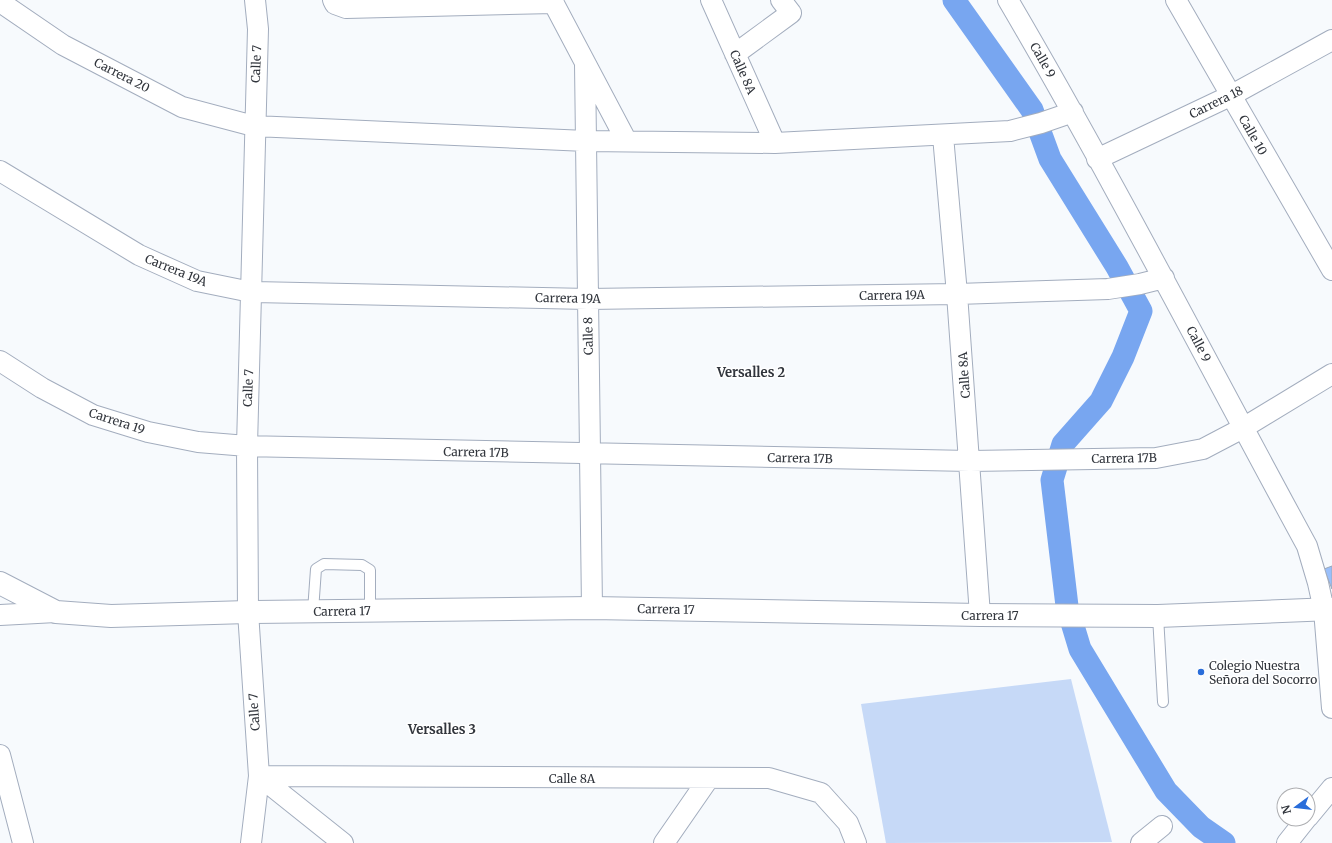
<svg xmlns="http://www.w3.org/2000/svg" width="1332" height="843" viewBox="0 0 1332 843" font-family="Merriweather,serif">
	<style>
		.green { fill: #c6d9f7 }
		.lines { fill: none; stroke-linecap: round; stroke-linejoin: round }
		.canal { stroke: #78a6f0; stroke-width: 23 }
		.building { fill: #99bffb; stroke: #9da8b8 }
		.service-casing { stroke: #a3adbe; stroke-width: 12 }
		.minor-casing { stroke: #a3adbe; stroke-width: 22 }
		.tertiary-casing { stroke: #a3adbe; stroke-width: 24 }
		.service { stroke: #fff; stroke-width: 10 }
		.minor { stroke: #fff; stroke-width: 20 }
		.tertiary { stroke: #fff; stroke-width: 22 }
		.poi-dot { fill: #296dda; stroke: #fff; stroke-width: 1.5 }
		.labels { text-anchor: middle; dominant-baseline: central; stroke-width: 3; stroke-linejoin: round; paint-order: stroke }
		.street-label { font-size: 12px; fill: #31353c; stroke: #fff }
		.poi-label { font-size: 12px; fill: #31353c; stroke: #fff; text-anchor: start }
		.neighbourhood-label { font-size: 13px; font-weight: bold; fill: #31353c; stroke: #fff }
	</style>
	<rect width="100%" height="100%" fill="#f7fafd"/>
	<path class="green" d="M1071,679L1112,842L886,843L861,704Z"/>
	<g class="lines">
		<path class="canal" d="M954,0L1032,110L1050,159L1117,267L1141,311L1123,357L1101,401L1063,444L1052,480L1067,606L1080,649L1166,791L1201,827L1224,843"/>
	</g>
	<path class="building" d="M1332,566V589L1324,569Z"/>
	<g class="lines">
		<g class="service-casing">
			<path id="service" d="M313,611L316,569L324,564L362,565L370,570V611
				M1158,616L1163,702"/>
		</g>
		<g class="minor-casing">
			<path id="minor" d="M333,0L335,4L346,8L554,3
				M552,0L626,140
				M711,0L775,143
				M1008,0C1113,179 1208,364 1307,546L1318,583L1324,610L1332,708
				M1176,0L1332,270
				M0,2L63,45L182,107L254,126L586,141L775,143L1010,131L1041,123L1073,112
				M735,54L791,13L781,0
				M585,64L592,608
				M943,136L957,294L980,615
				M1097,159L1230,96L1332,40
				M0,171L139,255L197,281L251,292L588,299L957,294L1108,289L1140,284L1164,278
				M0,361L42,388L93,415L148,432L198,442L247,446L970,461L1156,458L1203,449L1243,428L1332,374
				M0,615L56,612
				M0,755L23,843
				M259,776L769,778L821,793L848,823L856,843
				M259,776L343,843
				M1308,817L1332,788
				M251,843L259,776L248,612L247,446L258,29L255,0
				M664,843L709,778
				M1141,843L1162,826
				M1287,843L1306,819"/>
		</g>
		<g class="tertiary-casing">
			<path id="tertiary" d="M0,583L56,612L111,616L248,612L592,608L980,615L1158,616L1332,609"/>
		</g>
		<use href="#service" class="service"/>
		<use href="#minor" class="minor"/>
		<use href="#tertiary" class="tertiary"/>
	</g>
	<circle class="poi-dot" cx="1201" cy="672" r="4"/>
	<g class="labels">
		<g class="street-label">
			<text transform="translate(1043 60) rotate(60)">Calle 9</text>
			<text transform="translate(256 64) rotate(-88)">Calle 7</text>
			<text transform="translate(743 72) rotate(66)">Calle 8A</text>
			<text transform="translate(122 75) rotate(27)">Carrera 20</text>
			<text transform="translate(1216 102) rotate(-26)">Carrera 18</text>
			<text transform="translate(1253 135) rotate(60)">Calle 10</text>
			<text transform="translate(176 270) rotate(22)">Carrera 19A</text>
			<text transform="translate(892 295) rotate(-1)">Carrera 19A</text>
			<text transform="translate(568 298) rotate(1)">Carrera 19A</text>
			<text transform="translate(588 336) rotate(-91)">Calle 8</text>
			<text transform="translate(1199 344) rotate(62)">Calle 9</text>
			<text transform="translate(964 375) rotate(-94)">Calle 8A</text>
			<text transform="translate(248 388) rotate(-88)">Calle 7</text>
			<text transform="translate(117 421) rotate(18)">Carrera 19</text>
			<text transform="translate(476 452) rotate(1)">Carrera 17B</text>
			<text transform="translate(800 458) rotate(1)">Carrera 17B</text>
			<text transform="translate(1124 458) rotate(-1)">Carrera 17B</text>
			<text transform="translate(666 609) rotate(1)">Carrera 17</text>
			<text transform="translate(342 611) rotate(-1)">Carrera 17</text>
			<text x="990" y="615">Carrera 17</text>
			<text transform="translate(254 712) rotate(-94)">Calle 7</text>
			<text x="572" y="778">Calle 8A</text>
		</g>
		<g class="poi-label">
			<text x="1209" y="665">Colegio Nuestra<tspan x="1209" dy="14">Señora del Socorro</tspan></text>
		</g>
		<g class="neighbourhood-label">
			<text x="751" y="372">Versalles 2</text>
			<text x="442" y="729">Versalles 3</text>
		</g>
	</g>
	<g transform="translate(1296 807) rotate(255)"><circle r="19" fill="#ffffff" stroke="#adaeb1"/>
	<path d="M0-3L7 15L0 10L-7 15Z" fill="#296dda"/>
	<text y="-6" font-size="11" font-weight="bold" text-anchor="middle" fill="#31353c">N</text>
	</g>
</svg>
